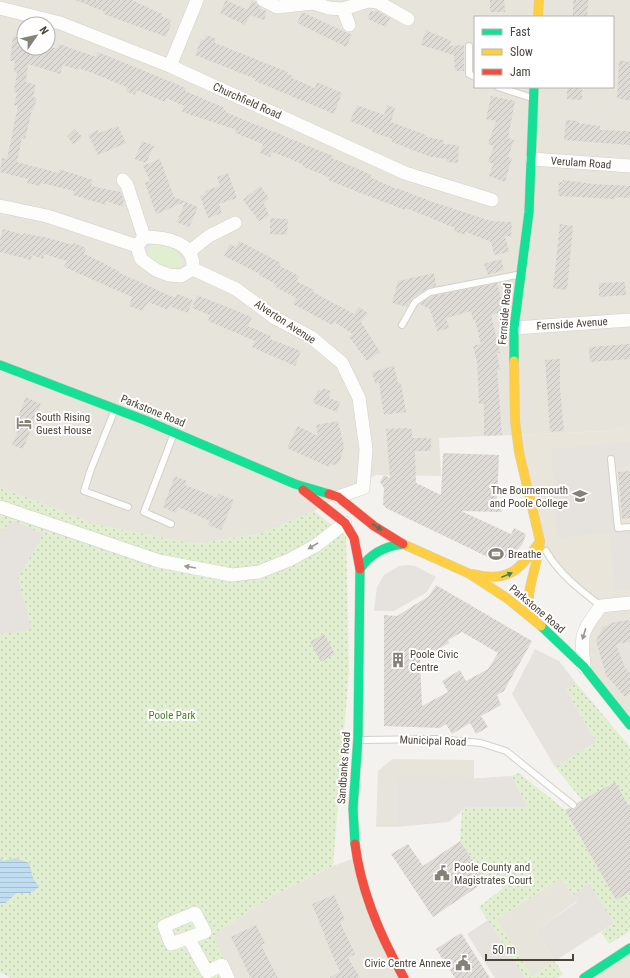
<svg xmlns="http://www.w3.org/2000/svg" width="630" height="978" viewBox="0 0 630 978" font-family="'Roboto Condensed',sans-serif">
	<style>
		.residential { fill: #e7e4dc; fill-rule: evenodd }
		.education { fill: #eae5da }
		.grass { fill: #e1eecf }
		.park { fill: url(#park-dots) }
		.parking { fill: #e6e3df }
		.water { fill: url(#water-rules) }
		.building { fill: url(#building-hatch); fill-rule: evenodd }
		.lines { fill: none; stroke-linecap: round; stroke-linejoin: round }
		.lane-casing { stroke: #d2d0cb; stroke-width: 8 }
		.street-casing { stroke: #d2d0cb; stroke-width: 14 }
		.fast-casing { stroke: #d6cebb; stroke-width: 10 }
		.slow-casing { stroke: #d6cebb; stroke-width: 10 }
		.jam-casing { stroke: #d6cebb; stroke-width: 10 }
		.lane { stroke: #fdfdfc; stroke-width: 6 }
		.street { stroke: #fdfdfc; stroke-width: 13 }
		.fast { stroke: #16e098; stroke-width: 9 }
		.slow { stroke: #ffcf43; stroke-width: 9 }
		.jam { stroke: #f24e42; stroke-width: 9 }
		.oneway { fill: #36825f }
		.oneway2 { fill: #9b9791 }
		.labels { text-anchor: middle; dominant-baseline: central; stroke-width: 4; stroke-linejoin: round; paint-order: stroke }
		.street-label { font-size: 11px; fill: #4b4439; stroke: #fff }
		.poi-label { font-size: 11px; fill: #4b4439; stroke: #fff; text-anchor: start }
		.park-label { font-size: 11px; fill: #4a7f2a; stroke: #fff }
	</style>
	<defs>
		<pattern id="park-dots" width="8" height="8" patternUnits="userSpaceOnUse"><rect width="8" height="8" fill="#e1eecf"/><path d="M2 2h.1M6 6h.1" fill="none" stroke="#c3cdb2" stroke-width="1.8" stroke-linecap="round"/></pattern>
		<pattern id="water-rules" width="6" height="5" patternUnits="userSpaceOnUse"><rect width="6" height="5" fill="#c0ddf1"/><path d="M0 2.5h6" fill="none" stroke="#a6bfcf"/></pattern>
		<pattern id="building-hatch" width="6" height="6" patternUnits="userSpaceOnUse"><rect width="6" height="6" fill="#dedbd6"/><path d="M-1 1l2-2M0 6l6-6M5 7l2-2" fill="none" stroke="#c0bdb8"/></pattern>
	</defs>
	<rect width="100%" height="100%" fill="#f4f2ee"/>
	<path class="residential" d="M0,0H630V425L607,431L439,438L441,476L376,475L314,511L263,533L196,544L97,525L0,487ZM475,17H613V87H475ZM24,24H48V48H24Z
		M630,603V725L584,667L590,620L601,606Z
		M392,759L474,760V778H481L397,780L396,827H376L378,771Z
		M352,859L404,978H228L215,941V933L274,895L333,866Z
		M561,878L577,901L536,930L555,961L532,977L496,920Z
		M630,950V978H584Z"/>
	<path class="education" d="M630,425V603L601,606L554,564L540,541L517,435L607,431Z"/>
	<path class="grass" d="M151,245C165,244 179,248 182,262L179,267C174,268 170,268 166,268C155,266 140,255 151,245Z"/>
	<path class="park" d="M0,487L97,525L196,544L263,533L314,511L346,536L349,671L333,866L274,895L215,933V941L227,963L228,978H11L0,972Z
		M576,683L630,747V808L615,782L582,800L555,767L596,742L566,690Z
		M519,773L565,810L616,900L630,892V931L609,944L601,932L614,923L589,885L573,895L561,878L496,920L532,977L555,961L563,974L558,978H525L479,907L503,888L496,876L488,883L460,841L462,812L467,807H528L511,776Z"/>
	<path class="parking" d="M630,442V466L614,468L618,528L630,527V589L615,591L609,533L557,538L551,449Z
		M14,521L43,534L18,579L32,629L0,635V531Z
		M408,565L415,566L436,577L426,593L394,611H374L377,587L384,575L399,566Z
		M630,642V673L624,667L617,646Z
		M535,649L559,661L576,683L566,690L596,742L555,767L512,694Z
		M511,776L528,807H467L449,822L396,827L397,780L401,777L481,778Z
		M589,884L614,923L555,961L536,930L577,902L573,895Z
		M488,920L525,978H495L467,934Z"/>
	<path class="water" d="M15,858L29,863L33,878L39,887L30,893H17L5,903H0V859L4,861Z"/>
	<path class="building" d="M76,0H132L162,14L161,16L171,20L169,24H171L166,37L104,14L105,12Z
		M226,0L247,10L252,0L255,2L260,7L259,9L267,11L264,20L250,15L245,25L220,13Z
		M490,0H504L505,12H490Z
		M573,0H588L587,17H573Z
		M376,10L390,18L386,27L367,19L371,11L374,12Z
		M302,12L352,35L346,47L297,23Z
		M426,30L451,41L449,46L464,45V71H455L454,55L421,45Z
		M206,35L216,39L215,43L288,72L287,74L293,76L292,78L315,88L317,82L342,93L334,114L255,81L256,79L195,55L201,39L204,40Z
		M13,36L24,38V48H58L59,44L96,57L98,52L186,88L185,91L223,107V109L226,110L225,112L333,156L332,158L363,171L371,175L370,177L396,189L397,188L430,201L491,221L512,222L511,237L505,236L509,252L494,255L491,242L466,232L465,235L454,231L455,228L406,208L405,210L363,194L328,180L329,177L303,167L304,166L298,162L272,152L270,157L260,153L263,144L235,133L236,130L231,128L182,112L184,106L166,98L165,102L139,91H136L135,95L126,91L128,88L105,78L79,68L78,70L63,65L60,74L28,64L26,82L36,85L33,97L37,98L33,110H32L25,139L22,138L17,162L58,173L59,169L93,180L91,186L121,192L124,202L123,207L106,201V205L73,195L74,191L41,183L40,186L27,183L28,179L0,172L2,158L7,159L18,106L14,105L17,93L14,92L17,72H14L15,61H10Z
		M619,60L630,62V101L617,98Z
		M567,87H582V100L567,99Z
		M491,96L515,101L508,138L514,140L508,157L512,158L505,182L489,176L493,164L488,162L494,146L488,144L496,121L486,119Z
		M357,105L384,115L387,105L395,108L391,122L426,135V137L444,140V144L459,145L458,163L446,162L447,159L431,157L392,142L393,139L372,132L373,130L350,121Z
		M566,120L579,121V123L600,126V130L630,131V145L564,140Z
		M118,126L126,143L98,155L88,135L98,130L99,133Z
		M75,129L82,137L74,145L67,137Z
		M142,141L154,146L146,163L135,159Z
		M160,159L174,197L198,207L189,227L177,222L185,202L156,214L145,183L150,181L143,166Z
		M228,173L237,198L219,204L222,213L208,218L200,196L206,194L205,191L220,186L217,177Z
		M563,180L594,184L630,186V198L615,197V199L558,196L559,182H563Z
		M260,186L269,198L264,203L269,216L259,221L243,200Z
		M270,218L288,219L287,235L270,234Z
		M560,224L573,226L567,290L553,288Z
		M3,229L23,235L24,233L41,237V236L73,245L74,243L86,248L84,254L104,263V264L119,271L118,272L175,298L177,294L193,300L188,313L169,306L168,310L148,302L142,311L129,306L132,297L64,267L67,261L44,254L43,259L32,255L31,260L0,252V240Z
		M239,241L281,263L280,266L299,276L296,281L314,290L313,292L354,314L359,307L368,313L361,322L380,352L367,361L349,337L353,334L334,322L332,325L293,304L296,298L274,286L275,284L259,275L260,274L224,256L230,244L236,247Z
		M501,259L504,270L488,275L484,264Z
		M434,273L436,286L428,288L412,298L407,307L392,303L398,281Z
		M625,282L626,295L599,297V283Z
		M497,283L502,302L499,303L502,312L491,315L500,353H497L500,370H497L502,435L484,436V404H479L477,362L473,346L481,344L475,320H473L471,311L446,318L449,328L437,331L430,309L420,304L432,296Z
		M197,295L252,317L248,326L271,336L270,339L301,351L295,366L252,347L255,341L208,321L210,315L192,308Z
		M630,344V359L590,362L589,347Z
		M560,359V388L564,431L550,432L545,360Z
		M394,366L398,383H401L406,412L384,415L379,383L375,384L372,372Z
		M323,388L331,391L329,398L340,402L337,412L313,403L318,390L322,391Z
		M26,397L41,404L23,449L12,445L18,431L14,429L16,421Z
		M338,421L344,446L340,461L336,465L330,464L329,467L287,448L298,426L318,436L316,425Z
		M408,428V429H412V438H431V451H415L416,483L441,495L443,453L499,455L497,499L502,512L461,511L511,534L514,528L526,534L523,543L516,552L504,558L494,560L386,508L383,504L384,488L380,482L384,475L390,478L386,429Z
		M630,471V518L622,519L618,472Z
		M175,476L187,481L185,485L218,498L219,494L234,500L221,530L208,525L210,521L178,507L176,513L163,507Z
		M436,585L532,641L504,691L497,695L501,705L481,716L488,727L476,734L470,723L452,734L446,724L440,728L384,726V615L397,616L429,596ZM462,632L498,653L488,669L466,681L460,670L442,681L448,692L422,706L420,659L449,643L448,640Z
		M630,620V642L616,644L625,668L630,673V693L625,697L606,675L596,641L603,627L615,622Z
		M324,634L335,654L321,662L310,642Z
		M615,782L630,808V892L616,900L565,810L569,808L575,809L577,803Z
		M460,841L486,881L433,917L391,854L408,844L423,866Z
		M334,895L345,920L340,922L355,954L348,958L360,978H329L340,972L324,936H325L312,904Z
		M256,925L265,943L261,945L278,978H251L231,937Z
		M461,933L490,978H455L436,949Z"/>
	<g class="lines">
		<g class="lane-casing">
			<path id="lane" d="M469,46V74L475,77
				M498,87L529,97
				M402,325L415,302L430,292L517,275
				M114,412L91,469L84,491L128,507
				M611,459L618,528L630,527
				M171,524L144,512L173,436
				M546,551C559,574 580,590 601,606
				M362,740L437,739L481,743L506,751L573,805"/>
		</g>
		<g class="street-casing">
			<path id="street" d="M263,0L277,7L313,3L329,8L343,9L368,1L378,2L408,19
				M0,8L60,23L170,66L405,173L492,200
				M343,9L349,25
				M170,66L197,0
				M532,159L630,166
				M123,180L127,185L144,237
				M0,206L47,216L137,246
				M144,237C167,237 195,242 193,269L181,276L169,275L156,270L141,259L137,246Z
				M190,251L209,236L235,223
				M193,269L236,289L275,318L311,337L342,363L359,398L366,449L363,488L338,497
				M514,328L630,320
				M0,507L159,561L232,575L259,572L289,560L315,546L345,523
				M584,667C581,635 580,633 601,606L630,603
				M195,913L205,932L171,944L164,926Z
				M189,939L207,972L222,965L228,978"/>
		</g>
		<g class="fast-casing">
			<path id="fast" d="M514,361V328L529,212L534,87
				M0,365L147,421L295,484L329,494
				M541,626L584,667L630,725
				M355,844L353,809L358,737L360,569C370,554 385,546 403,544
				M584,978L630,948"/>
		</g>
		<g class="slow-casing">
			<path id="slow" d="M538,17L539,0
				M514,361L515,421L519,452L540,541C539,561 526,589 529,606C530,611 533,616 535,621
				M403,544L470,574L508,599L541,626
				M473,574C507,583 519,571 538,544"/>
		</g>
		<g class="jam-casing">
			<path id="jam" d="M303,490L345,523L354,538L360,569
				M329,494L338,497L374,526L403,544
				M355,844C361,892 380,936 404,978"/>
		</g>
		<use href="#lane" class="lane"/>
		<use href="#street" class="street"/>
		<use href="#fast" class="fast"/>
		<use href="#slow" class="slow"/>
		<use href="#jam" class="jam"/>
	</g>
	<defs><path id="oneway-solid" d="M-6-.8H1V-3.2L6.5 0L1 3.2V.8H-6Z"/></defs>
	<g class="oneway">
		<use href="#oneway-solid" transform="translate(377 527) rotate(33)"/>
		<use href="#oneway-solid" transform="translate(507 575) rotate(-22)"/>
	</g>
	<g class="oneway2">
		<use href="#oneway-solid" transform="translate(313 546) rotate(149)"/>
		<use href="#oneway-solid" transform="translate(190 567) rotate(-170)"/>
		<use href="#oneway-solid" transform="translate(584 634) rotate(107)"/>
	</g>
	<defs>
		<g id="hotel-bare" transform="scale(1.2)"><path d="M-6-4.5h1.5V1H6V5H4.5V3h-9V5H-6ZM-4 0a1.8 1.8 0 1 1 3.6 0ZM.5 0V-2.5h3Q6-2.5 6 0Z" fill="#868178" stroke="#fff" stroke-width="2.5" paint-order="stroke"/></g>
		<g id="university-bare" transform="scale(1.2)"><path d="M0-5L7-2L0 1L-7-2ZM-4 1L0 2.5L4 1V4Q0 6-4 4Z" fill="#868178" stroke="#fff" stroke-width="2.5" paint-order="stroke"/></g>
		<g id="stadium-bare" transform="scale(1.2)"><path d="M0-5a6.5 5 0 1 0 0 10a6.5 5 0 1 0 0-10ZM-3.5-1.8h7v3.6h-7Z" fill="#868178" stroke="#fff" stroke-width="2.5" paint-order="stroke"/></g>
		<g id="building-bare" transform="scale(1.2)"><path d="M-4-6H4V6H1V3H-1V6H-4ZM-2.5-4.3h1.7v1.8h-1.7ZM.8-4.3h1.7v1.8H.8ZM-2.5-1h1.7V.8h-1.7ZM.8-1h1.7V.8H.8Z" fill="#868178" stroke="#fff" stroke-width="2.5" paint-order="stroke"/></g>
		<g id="civic-bare" transform="scale(1.2)"><path d="M-.6-6.5H3V-4.5H.6V-3L4-1V1h2V6H-6V1h2V-1L-.6-3ZM-1.2 2.5V6h2.4V2.5Z" fill="#868178" stroke="#fff" stroke-width="2.5" paint-order="stroke"/></g>
	</defs>
	<g fill-rule="evenodd">
		<use href="#hotel-bare" x="24" y="423"/>
		<use href="#university-bare" x="580" y="496"/>
		<use href="#stadium-bare" x="496" y="554"/>
		<use href="#building-bare" x="398" y="660"/>
		<use href="#civic-bare" x="442" y="873"/>
		<use href="#civic-bare" x="463" y="963"/>
	</g>
	<g class="labels">
		<g class="street-label">
			<text transform="translate(247 101) rotate(24)">Churchfield Road</text>
			<text transform="translate(581 163) rotate(4)">Verulam Road</text>
			<text transform="translate(505 314) rotate(-85)">Fernside Road</text>
			<text transform="translate(285 322) rotate(33)">Alverton Avenue</text>
			<text transform="translate(572 324) rotate(-4)">Fernside Avenue</text>
			<text transform="translate(153 411) rotate(22)">Parkstone Road</text>
			<text transform="translate(537 609) rotate(40)">Parkstone Road</text>
			<text transform="translate(433 741) rotate(2)">Municipal Road</text>
			<text transform="translate(344 768) rotate(-86)">Sandbanks Road</text>
		</g>
		<g class="poi-label">
			<text x="36" y="417">South Rising<tspan x="36" dy="13">Guest House</tspan></text>
			<text x="568" y="490" text-anchor="end">The Bournemouth<tspan x="568" dy="13">and Poole College</tspan></text>
			<text x="508" y="554">Breathe</text>
			<text x="410" y="654">Poole Civic<tspan x="410" dy="13">Centre</tspan></text>
			<text x="454" y="867">Poole County and<tspan x="454" dy="13">Magistrates Court</tspan></text>
			<text x="451" y="963" text-anchor="end">Civic Centre Annexe</text>
		</g>
		<g class="park-label">
			<text x="172" y="715">Poole Park</text>
		</g>
	</g>
	<rect x="474" y="16" width="140" height="72" fill="#ffffff" stroke="#b7b4b0"/>
	<rect x="482" y="29" width="20" height="6" fill="#16e098" stroke="#b7b4b0"/>
	<text x="510" y="36" font-size="12" fill="#4b4439">Fast</text>
	<rect x="482" y="49" width="20" height="6" fill="#ffcf43" stroke="#b7b4b0"/>
	<text x="510" y="56" font-size="12" fill="#4b4439">Slow</text>
	<rect x="482" y="69" width="20" height="6" fill="#f24e42" stroke="#b7b4b0"/>
	<text x="510" y="76" font-size="12" fill="#4b4439">Jam</text>
	<g transform="translate(36 36) rotate(56)"><circle r="19" fill="#ffffff" stroke="#b7b4b0"/>
	<path d="M0-3L7 15L0 10L-7 15Z" fill="#868178"/>
	<text y="-6" font-size="11" font-weight="bold" text-anchor="middle" fill="#4b4439">N</text>
	</g>
	<path d="M486 954v6h87v-6" fill="none" stroke="#4b4439" stroke-width="2"/>
	<text x="492" y="954" font-size="12" fill="#4b4439" stroke="#ffffff" stroke-width="3" paint-order="stroke">50 m</text>
</svg>
